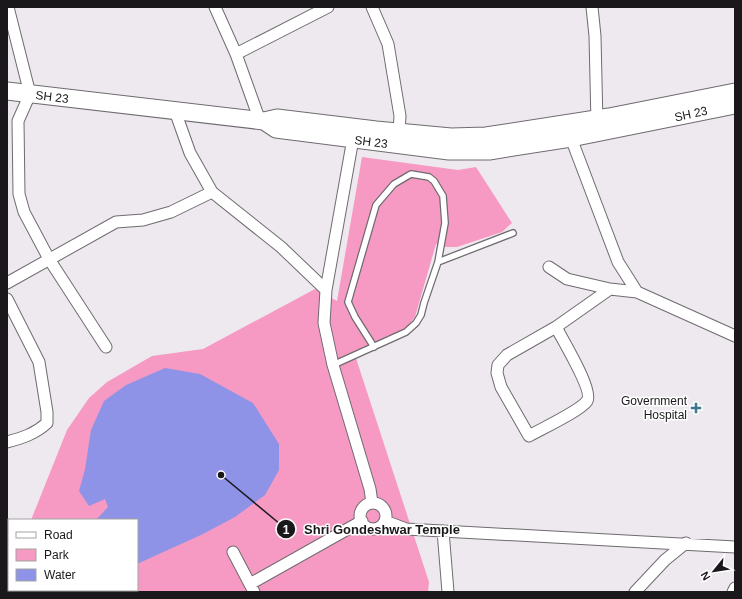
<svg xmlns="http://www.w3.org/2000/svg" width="742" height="599" viewBox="0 0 742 599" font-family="Arial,sans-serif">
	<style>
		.green { fill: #f69ac3 }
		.water { fill: #8e93e7 }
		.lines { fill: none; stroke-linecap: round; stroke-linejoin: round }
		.service-casing { stroke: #6f6b70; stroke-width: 8 }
		.minor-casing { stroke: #6f6b70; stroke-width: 13 }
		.primary-casing { stroke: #6f6b70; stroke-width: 19 }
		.service { stroke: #fff; stroke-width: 5.5 }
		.minor { stroke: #fff; stroke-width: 11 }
		.primary { stroke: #fff; stroke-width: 17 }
		.poi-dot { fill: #3b788f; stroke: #fff; stroke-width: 1.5 }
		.labels { text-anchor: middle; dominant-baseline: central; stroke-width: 3; stroke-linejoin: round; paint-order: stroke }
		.street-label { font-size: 12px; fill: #1a181a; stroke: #fff }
		.poi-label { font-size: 12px; fill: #1a181a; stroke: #fff; text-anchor: end }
		.leader { fill: none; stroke: #1a181a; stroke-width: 1.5 }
		.callout-dot { fill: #1a181a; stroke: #fff; stroke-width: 1.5 }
		.mark-label { font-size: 12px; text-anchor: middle; font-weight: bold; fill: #fff }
		.callout-label { font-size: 13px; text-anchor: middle; font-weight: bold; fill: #1a181a; stroke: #fff; stroke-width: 3; stroke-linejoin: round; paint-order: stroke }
	</style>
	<rect width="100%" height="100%" fill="#eee9ef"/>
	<path class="green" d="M362,157L458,170L476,167L512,223L502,232L457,247H446L436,244L415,317L403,332L354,352L429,582L428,592H7V578L9,573V590H137V520H31L67,430L89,398L107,382L152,356L203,349L315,289L337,301Z"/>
	<path class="water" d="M165,368L200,374L253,403L279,444V470L265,495L235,517L203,534L137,564V520H96L108,507L105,499L89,506L79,491L85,469L91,430L104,401L126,385Z"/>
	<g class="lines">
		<g class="service-casing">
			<path id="service" d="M374,347L355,317L348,302L376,205L394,184L411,174L429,177L434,181L443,196L445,223L438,262
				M333,365L406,332L416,323L421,315L424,303L438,262L513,233"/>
		</g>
		<g class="minor-casing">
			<path id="minor" d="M8,7L30,94L18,121L19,194L24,212L49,259L106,347
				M215,7L236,54L260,121
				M372,7L388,44L400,116L399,132
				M592,7L595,36L597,124
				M236,54L328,7
				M175,111L190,153L212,192L281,247L326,290
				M570,132L571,138L618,262L637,292L735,336
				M354,133L326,290L324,323L333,365L370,489L372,503
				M549,267L567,279L610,289L637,292
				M7,283L116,222L143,220L171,212L212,192
				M7,299L39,362L47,412V423C35,434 22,438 7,442
				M556,327C562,339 594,391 587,401C580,411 541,429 529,436L501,387L497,373L498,365L507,355L556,327L610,289
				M360 516a13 13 0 1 1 26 0a13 13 0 1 1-26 0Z
				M385,521L406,529L735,547
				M443,531L448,592
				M233,552L254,592
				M250,584L362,521
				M635,592L665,560L686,543
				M733,592L735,588"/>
		</g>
		<g class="primary-casing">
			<path id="primary" d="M7,91L264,121L276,129L449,151H489L571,138L735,105
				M264,121L277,118L376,130L451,137L486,136L609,117L735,92"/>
		</g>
		<use href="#service" class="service"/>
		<use href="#minor" class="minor"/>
		<use href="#primary" class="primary"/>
	</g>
	<path class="poi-dot" d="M694 402h4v4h4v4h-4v4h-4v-4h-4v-4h4z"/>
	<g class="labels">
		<g class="street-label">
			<text transform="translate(52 97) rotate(7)">SH 23</text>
			<text transform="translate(691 114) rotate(-12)">SH 23</text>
			<text transform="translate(371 142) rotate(7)">SH 23</text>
		</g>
		<g class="poi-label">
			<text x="687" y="401">Government<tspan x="687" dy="14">Hospital</tspan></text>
		</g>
	</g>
	<path class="leader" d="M221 475L286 529"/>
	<g class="callout-dot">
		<circle cx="221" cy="475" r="4"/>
		<circle cx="286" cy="529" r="10"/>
	</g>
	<g class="mark-label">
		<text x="286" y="534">1</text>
	</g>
	<g class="callout-label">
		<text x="382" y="534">Shri Gondeshwar Temple</text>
	</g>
	<rect width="742" height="599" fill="none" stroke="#1a181a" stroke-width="16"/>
	<rect x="8" y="519" width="130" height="72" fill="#ffffff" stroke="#a3a3a3"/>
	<rect x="16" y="532" width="20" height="6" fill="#ffffff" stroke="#a3a3a3"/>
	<text x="44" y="539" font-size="12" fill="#1a181a">Road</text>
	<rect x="16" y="549" width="20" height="12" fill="#f69ac3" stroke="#a3a3a3"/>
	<text x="44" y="559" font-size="12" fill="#1a181a">Park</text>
	<rect x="16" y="569" width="20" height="12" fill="#8e93e7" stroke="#a3a3a3"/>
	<text x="44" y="579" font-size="12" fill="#1a181a">Water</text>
	<g transform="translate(714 571) rotate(240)" stroke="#ffffff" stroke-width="3" paint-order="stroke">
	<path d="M0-3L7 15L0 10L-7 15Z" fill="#1a181a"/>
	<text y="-6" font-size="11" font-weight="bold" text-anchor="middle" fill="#1a181a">N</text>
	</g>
</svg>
